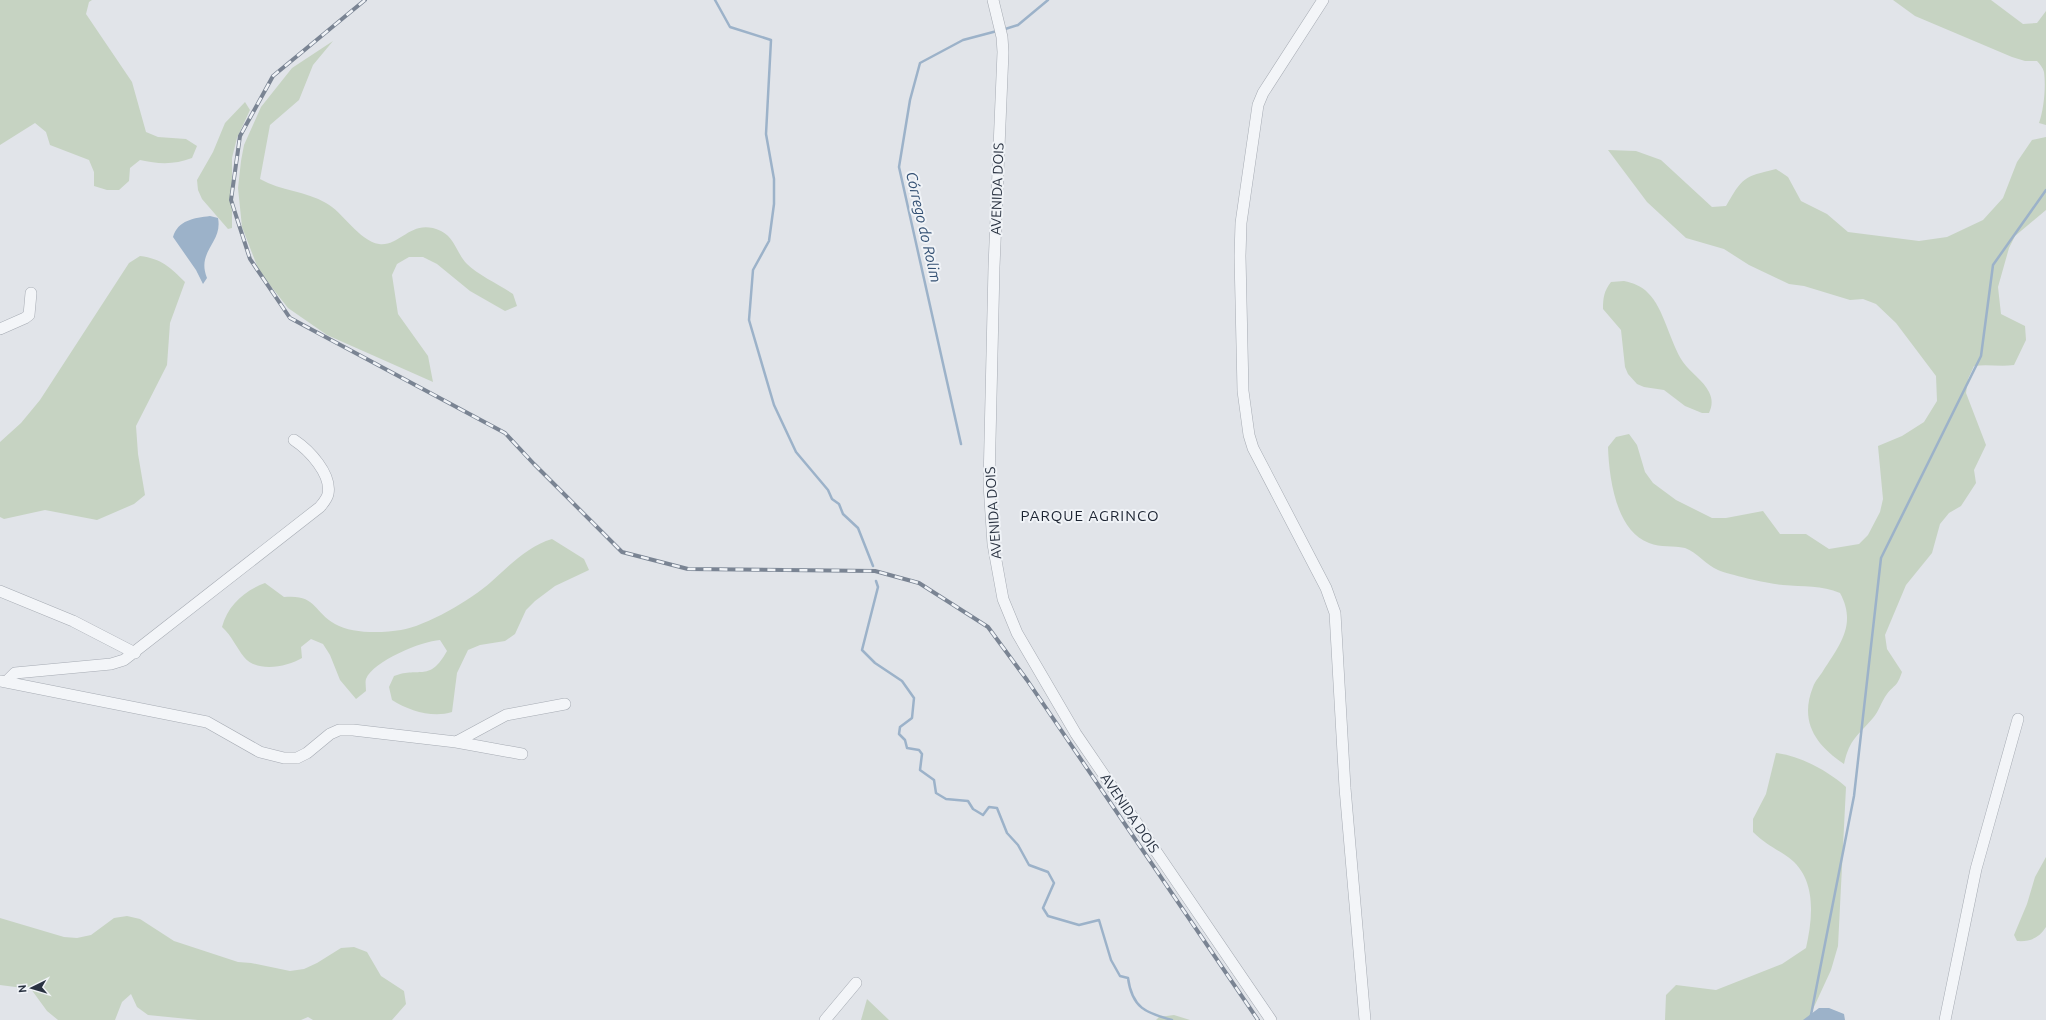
<svg xmlns="http://www.w3.org/2000/svg" width="2046" height="1020" viewBox="0 0 2046 1020" font-family="Ubuntu,sans-serif">
	<style>
		.green { fill: #c6d3c2 }
		.water { fill: #9cb2c9 }
		.lines { fill: none; stroke-linecap: round; stroke-linejoin: round }
		.stream { stroke: #9cb2c9; stroke-width: 2.5 }
		.minor-casing { stroke: #a6abb3; stroke-width: 12 }
		.minor { stroke: #f3f5f8; stroke-width: 11 }
		.rail-casing { stroke: #7a8493; stroke-width: 4 }
		.rail { stroke: #f0f3f7; stroke-width: 2.5; stroke-dasharray: 8; stroke-linecap: butt }
		.labels { text-anchor: middle; dominant-baseline: central; stroke-width: 4; stroke-linejoin: round; paint-order: stroke }
		.street-label { font-size: 14px; fill: #293241; stroke: #f0f3f7 }
		.water-label { font-size: 15px; font-style: italic; fill: #345174; stroke: #f0f3f7 }
		.neighbourhood-label { font-size: 15px; letter-spacing: 1px; fill: #1b2331; stroke: #f0f3f7 }
	</style>
	<rect width="100%" height="100%" fill="#e1e4e9"/>
	<path class="green" d="M0,0H92L89,2L86,14L132,82L146,132L158,137L186,139L197,146L192,158C174,165 158,164 140,160L130,168L129,181L119,190H107L94,186V172L89,160L50,145L46,132L35,123L0,145Z
		M1893,0H1991L2023,24L2037,23L2046,11V125L2039,123C2044,109 2046,87 2044,72C2043,68 2040,64 2037,61H2025L2012,57L1915,16Z
		M333,41L313,65L299,100L270,125L260,179C281,191 306,191 326,203C343,212 359,241 379,244C401,247 411,217 441,231C455,238 457,254 467,264C478,275 500,285 513,294L517,306L505,311L470,291L437,264L423,257H409L397,264L392,275L398,314L428,356L433,382L327,335L288,308L259,271L242,227L238,188L241,161L244,145L261,107L292,68Z
		M245,102L250,110L237,138L232,158V228L228,229L202,199L198,190L197,180L213,152L225,123Z
		M2046,137V210L2015,236L2009,248L1998,287L2001,314L2025,326L2026,340L2014,365C2000,367 1988,364 1974,366L1968,379L1966,393L1986,445L1974,470L1976,483L1961,506L1949,513L1940,524L1932,553L1906,585L1885,635L1887,649L1902,672C1897,687 1895,684 1887,694C1881,702 1879,711 1873,718C1857,737 1850,738 1844,764C1816,745 1799,722 1813,687C1815,681 1820,676 1823,671C1840,645 1857,624 1840,593C1822,585 1803,587 1783,585C1770,584 1730,575 1718,570C1706,565 1697,552 1685,548C1673,545 1661,548 1649,543C1616,531 1609,478 1608,447L1616,437L1629,434L1637,445L1645,472L1653,483L1676,500L1712,518H1726L1763,511L1780,534H1806L1829,549L1859,544L1868,535L1880,512L1883,499L1878,446L1902,436L1924,422L1937,401L1936,376L1896,323L1876,304L1863,299L1850,300L1804,286L1789,284L1749,265L1724,249L1686,238L1647,202L1608,150L1636,151L1661,160L1712,207L1726,206C1743,177 1743,177 1776,169L1788,177L1801,201L1827,214L1848,232L1919,241L1947,237L1983,220L2003,198L2017,162L2032,140Z
		M140,256C162,259 170,267 185,282L170,323L167,365L136,426L138,454L145,495L134,504L97,520L45,510L4,519L0,517V442L21,423L40,400L129,263Z
		M1624,281C1633,283 1642,286 1648,293C1664,308 1670,343 1683,362C1691,373 1703,380 1709,392C1713,400 1712,406 1709,413H1702L1685,406L1664,390L1644,387L1637,384L1628,374L1625,367L1621,330L1603,309C1603,298 1604,291 1611,282Z
		M552,539L584,559L589,570L555,586L535,601L526,610L515,634L505,641L480,645L468,650L457,673L452,712C433,718 409,711 392,700L389,687L394,676C421,666 429,683 447,651L440,640C422,641 373,661 366,679C365,682 366,687 366,691L356,699L340,680L330,655L323,644L311,639L301,647L302,658C287,667 257,673 244,657C236,647 232,636 222,627C228,605 244,591 265,583L284,597C316,594 313,611 335,624C352,634 382,633 401,630C426,626 471,600 491,582C509,566 528,546 552,539Z
		M1776,753C1800,756 1827,770 1846,787L1838,946L1831,970L1808,1020H1665L1666,995L1676,985L1716,990L1782,964L1806,948C1813,917 1817,878 1788,857C1775,848 1765,844 1753,832V819L1766,794Z
		M2046,857V927C2039,938 2030,942 2017,941L2014,935L2027,904L2035,877Z
		M127,916L140,919L174,941L238,962L251,963L290,971L304,969L317,963L341,948L354,947L367,952L381,976L404,991L406,1004L392,1020H313L308,1017L301,1020H198L148,1015L137,1007L131,994L122,1002L115,1020H58L47,1011L31,989L0,985V918L64,937L77,938L91,935L114,918Z
		M867,999L889,1020H861Z
		M1174,1015L1190,1020H1156L1159,1017Z"/>
	<path class="water" d="M210,216L218,218C223,243 196,251 207,278L203,284L196,270L173,237C178,220 194,218 210,216Z
		M1819,1008H1829L1844,1014L1845,1020H1803Z"/>
	<g class="lines">
		<path class="stream" d="M715,0L730,27L771,40L766,134L774,179V204L769,241L753,270L749,320L774,405L796,452L828,490L832,499L839,504L843,514L858,528L873,566
			M1002,30L1018,25L1048,0
			M961,444L899,167L910,100L920,63L963,40L997,31
			M876,581L878,587L862,650L875,663L902,681L914,698L912,718L900,727L899,734L905,740L907,748L919,750L922,754L920,770L934,780L936,793L946,799L968,801L973,809L983,815L989,807L997,808L1007,833L1018,845L1029,865L1048,872L1054,883L1043,908L1048,916L1079,925L1099,920L1111,960L1120,976L1128,978C1132,1008 1146,1013 1172,1020
			M1810,1020L1854,796L1881,558L1981,356L1993,265L2046,190"/>
		<g class="minor-casing">
			<path id="minor" d="M993,0L1002,37L1003,52L994,267L989,484L993,544L1003,599L1017,633L1076,734L1271,1020
				M1323,0L1263,93L1258,105L1241,223L1240,256L1243,391L1249,435L1253,448L1326,588L1335,613L1345,788L1365,1020
				M0,329L25,318L29,315L31,293
				M0,591L73,621L135,653
				M0,681L207,722L260,752L284,758H297L307,753L330,734L339,730H353L456,742L522,754
				M6,682L15,673L111,664L124,660L320,507C323,503 327,499 328,494C332,474 309,450 294,440
				M456,742L506,715L565,704
				M825,1020L856,983
				M1945,1020L1976,869L2018,719"/>
		</g>
		<use href="#minor" class="minor"/>
		<g class="rail-casing">
			<path id="rail" d="M365,0L273,76L240,136L231,200L250,259L290,318L505,433L534,464L622,552L688,569L875,571L919,583L988,627L1027,680L1258,1020"/>
		</g>
		<use href="#rail" class="rail"/>
	</g>
	<g class="labels">
		<g class="street-label">
			<text transform="translate(997 189) rotate(-88)">AVENIDA DOIS</text>
			<text transform="translate(993 513) rotate(-94)">AVENIDA DOIS</text>
			<text transform="translate(1130 813) rotate(56)">AVENIDA DOIS</text>
		</g>
		<g class="water-label">
			<text transform="translate(924 227) rotate(77)">Córrego do Rolim</text>
		</g>
		<g class="neighbourhood-label">
			<text x="1090" y="515">PARQUE AGRINCO</text>
		</g>
	</g>
	<g transform="translate(32 988) rotate(265)" stroke="#f0f3f7" stroke-width="3" paint-order="stroke">
	<path d="M0-3L7 15L0 10L-7 15Z" fill="#293241"/>
	<text y="-6" font-size="11" font-weight="bold" text-anchor="middle" fill="#293241">N</text>
	</g>
</svg>
